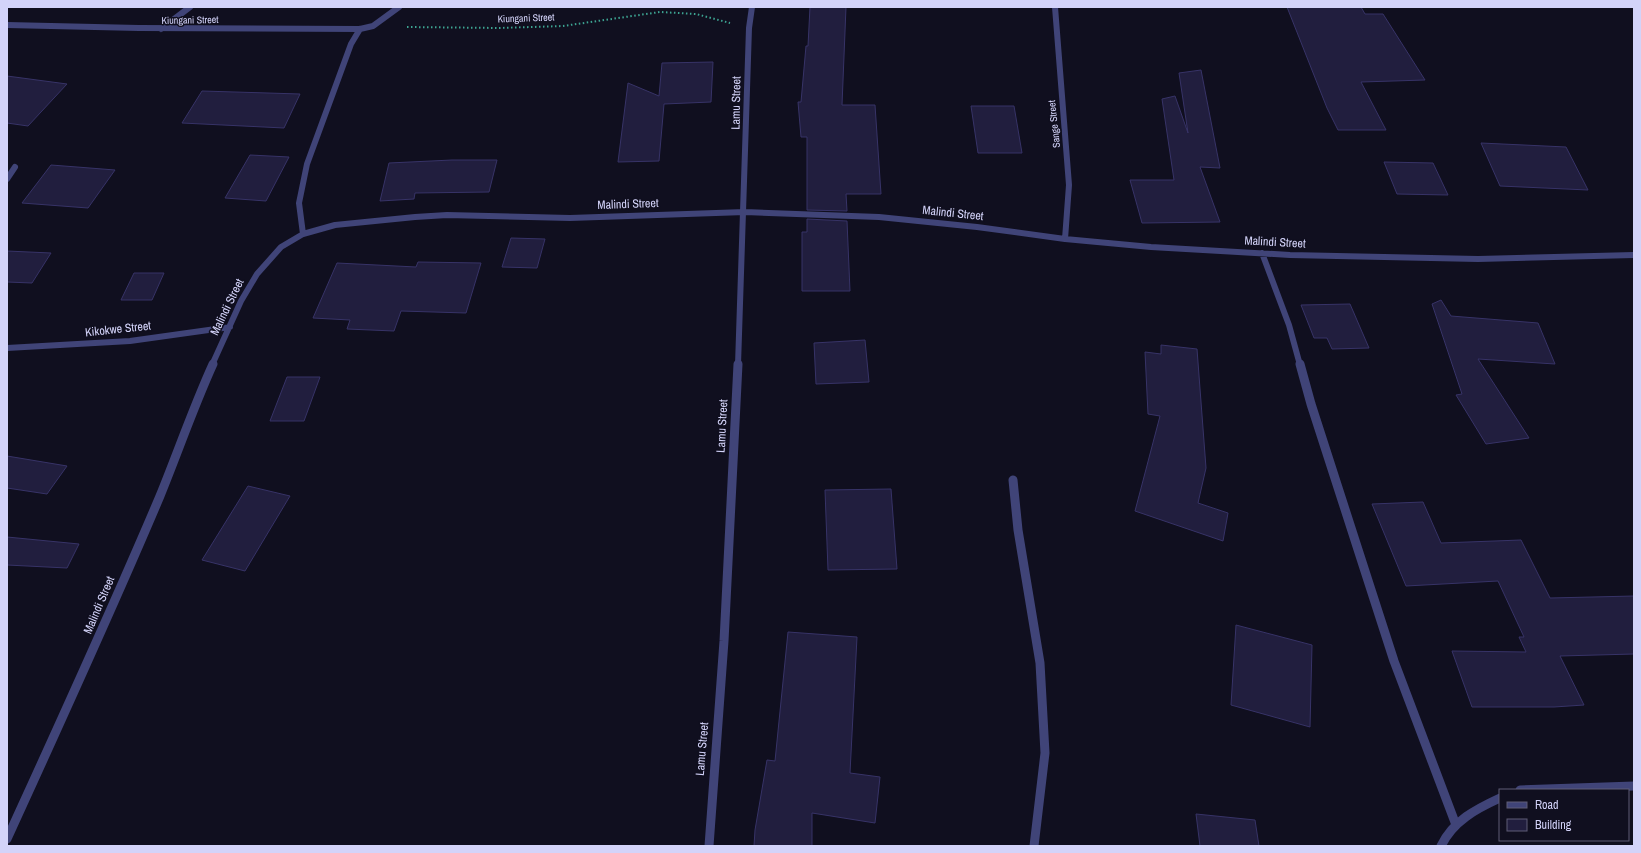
<svg xmlns="http://www.w3.org/2000/svg" width="1641" height="853" viewBox="0 0 1641 853" font-family="'Archivo Narrow',sans-serif">
	<style>
		.building { fill: #211e3e; stroke: #373367 }
		.lines { fill: none; stroke-linecap: round; stroke-linejoin: round }
		.path { stroke: #3da492; stroke-width: 2; stroke-dasharray: 1.5 2.5; stroke-linecap: butt }
		.minor-far1 { stroke: #404478; stroke-width: 6 }
		.minor { stroke: #404478; stroke-width: 9 }
		.labels { text-anchor: middle; dominant-baseline: central; stroke-width: 3; stroke-linejoin: round; paint-order: stroke }
		.far-street-label { font-size: 10px; fill: #d3d3f9; stroke: #100f1f }
		.street-label { font-size: 12px; fill: #d3d3f9; stroke: #100f1f }
	</style>
	<rect width="100%" height="100%" fill="#100f1f"/>
	<path class="building" d="M810,7H846L842,105H875L881,194H846L847,211L807,210V137H801L798,102H801L806,46H808Z
		M1287,7H1361L1365,14H1383L1425,80L1361,82L1386,130H1338L1327,108Z
		M713,62L711,102L664,104L659,161L618,162L628,83L659,96L662,63Z
		M1201,70L1220,168L1200,167L1220,222L1142,223L1130,180H1174L1162,99L1175,96L1188,133L1179,73Z
		M7,76L67,84L28,126L7,123Z
		M202,91L300,94L284,128L182,123Z
		M971,106H1014L1022,153H978Z
		M1481,143L1566,147L1588,190L1500,186Z
		M250,155L289,157L266,201L225,198Z
		M452,160H497L489,192L415,193L414,199L380,201L389,163Z
		M1384,162L1433,163L1448,195L1397,194Z
		M51,165L77,167L115,170L88,208L22,203Z
		M807,219L847,221L850,291H802V232H807Z
		M511,238L545,239L537,268L502,267Z
		M7,251L51,253L32,283L7,282Z
		M418,262L481,263L466,313L401,311L394,331L347,329L350,320L313,318L337,263L416,267Z
		M134,273H164L152,300H121Z
		M1441,300L1451,316L1538,323L1555,364L1478,359L1529,438L1486,444L1456,395L1462,394L1432,304Z
		M1350,304L1369,348L1332,349L1327,338H1314L1301,305Z
		M865,340L869,382L816,384L814,343Z
		M1161,345L1197,349L1206,468L1198,503L1228,513L1223,541L1135,511L1160,416L1148,414L1145,352L1161,354Z
		M287,377H320L304,421H270Z
		M7,456L67,466L47,494L7,488Z
		M248,486L290,496L245,571L202,560Z
		M891,489L897,569L828,570L825,490Z
		M1423,502L1441,543L1521,540L1550,598L1634,596V654L1560,656L1584,705L1554,707H1472L1452,651L1526,652L1519,637H1524L1498,581L1406,586L1372,504Z
		M7,537L79,544L67,568L7,565Z
		M1236,625L1312,645L1310,727L1231,705Z
		M788,632L857,637L850,773L880,777L875,823L812,813V846H754L755,830L767,760L775,761Z
		M1196,814L1255,820L1259,846H1200Z"/>
	<g class="lines">
		<path class="path" d="M407,27L499,28L563,26L660,12L696,14L730,23"/>
		<path class="minor-far1" d="M1055,7L1069,185L1065,239
			M7,25L139,28L360,29L373,26L399,7
			M161,29L190,7
			M7,179L15,167
			M303,234L299,203L307,164L351,44L360,29
			M1262,253L1289,325L1300,365
			M7,348L130,341L230,327
			M212,365L241,301L257,274L281,247L303,234L335,225L415,217L447,215L570,218L745,212L879,217L977,227L1065,239L1151,247L1290,255L1478,259L1634,255
			M738,365L749,28L752,7"/>
		<path class="minor" d="M1300,364L1311,404L1394,661L1456,825
			M1013,480L1018,530L1040,663L1045,753L1034,846
			M1520,790L1634,786
			M7,839C59,725 111,612 160,496C178,452 193,408 213,364
			M709,846L724,641L738,364
			M1441,846C1453,821 1476,809 1500,798"/>
	</g>
	<g class="labels">
		<g class="far-street-label">
			<text transform="translate(526 18) rotate(-2)">Kiungani Street</text>
			<text transform="translate(190 20) rotate(-1)">Kiungani Street</text>
			<text transform="translate(1054 124) rotate(-96)">Sange Street</text>
		</g>
		<g class="street-label">
			<text transform="translate(736 103) rotate(-89)">Lamu Street</text>
			<text transform="translate(628 204) rotate(-2)">Malindi Street</text>
			<text transform="translate(953 213) rotate(6)">Malindi Street</text>
			<text transform="translate(1275 242) rotate(3)">Malindi Street</text>
			<text transform="translate(227 307) rotate(-64)">Malindi Street</text>
			<text transform="translate(118 329) rotate(-6)">Kikokwe Street</text>
			<text transform="translate(722 426) rotate(-87)">Lamu Street</text>
			<text transform="translate(99 605) rotate(-67)">Malindi Street</text>
			<text transform="translate(702 749) rotate(-85)">Lamu Street</text>
		</g>
	</g>
	<rect width="1641" height="853" fill="none" stroke="#d3d3f9" stroke-width="16"/>
	<rect x="1499" y="789" width="130" height="52" fill="#100f1f" stroke="#5e5d76"/>
	<rect x="1507" y="802" width="20" height="6" fill="#404478" stroke="#5e5d76"/>
	<text x="1535" y="809" font-size="12" fill="#d3d3f9">Road</text>
	<rect x="1507" y="819" width="20" height="12" fill="#211e3e" stroke="#5e5d76"/>
	<text x="1535" y="829" font-size="12" fill="#d3d3f9">Building</text>
</svg>
